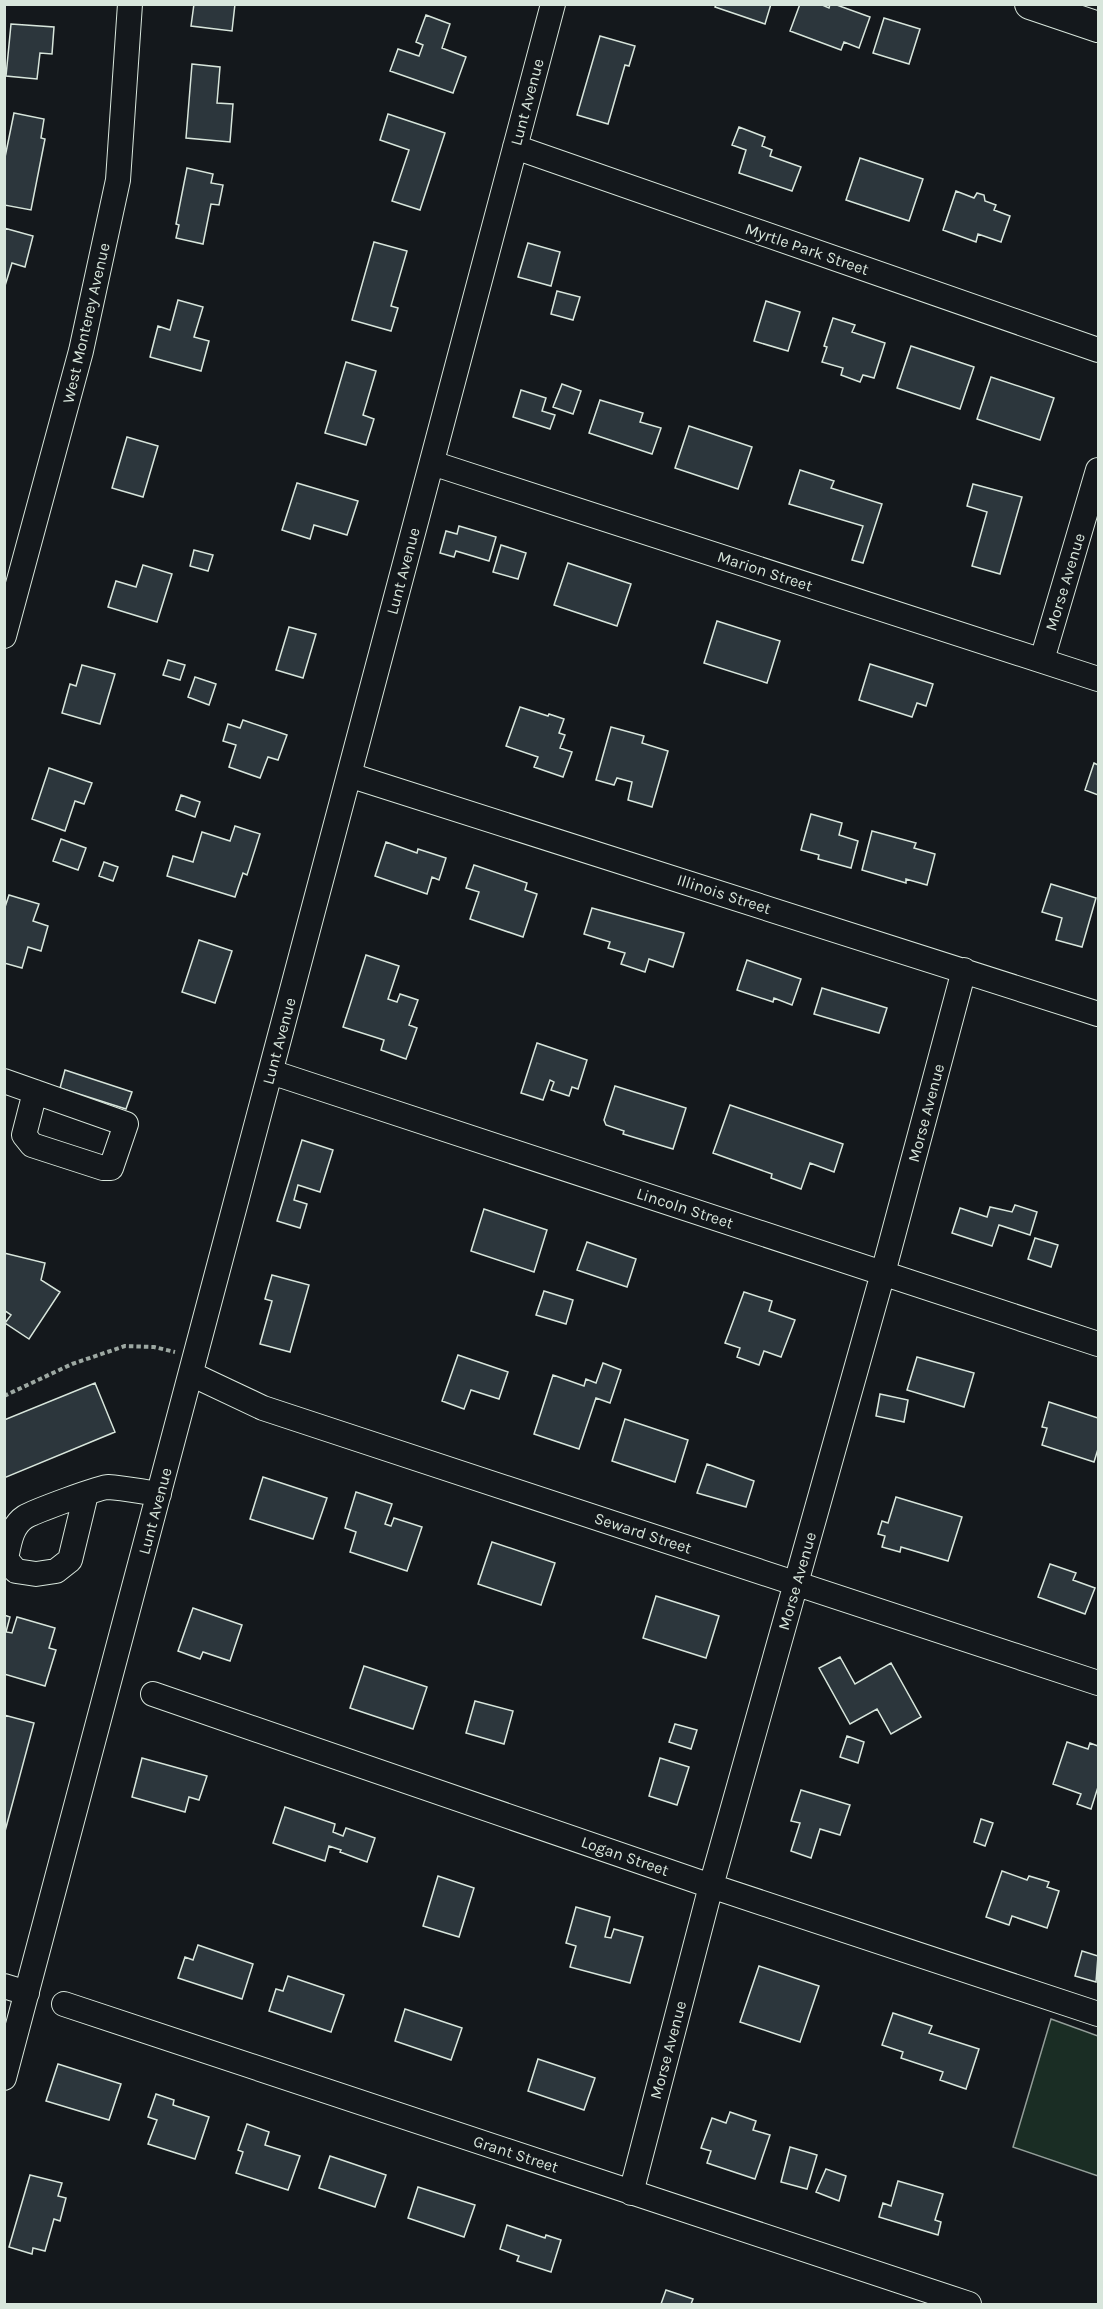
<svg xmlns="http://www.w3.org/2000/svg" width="1103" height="2309" viewBox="0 0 1103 2309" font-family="Karla,sans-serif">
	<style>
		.green { fill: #1a2d24; stroke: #939e99; stroke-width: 1.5 }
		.building { fill: #2c363c; stroke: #d8e6dc; stroke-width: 1.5 }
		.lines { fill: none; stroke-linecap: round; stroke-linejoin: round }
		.minor-casing { stroke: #d8e6dc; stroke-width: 26 }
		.major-casing { stroke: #d8e6dc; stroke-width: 32 }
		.path { stroke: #9da8a2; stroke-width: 4; stroke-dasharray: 4.5 3; stroke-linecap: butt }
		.minor { stroke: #14181c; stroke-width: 24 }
		.major { stroke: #14181c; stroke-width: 30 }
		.labels { text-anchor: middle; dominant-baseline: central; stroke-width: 4.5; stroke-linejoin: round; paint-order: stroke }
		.street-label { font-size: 16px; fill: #d8e6dc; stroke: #14181c }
	</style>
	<rect width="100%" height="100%" fill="#14181c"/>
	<path class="green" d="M1051,2019L1098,2036V2176L1013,2147Z"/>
	<path class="building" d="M194,4H235L232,31L191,26Z
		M716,4H771L765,24L715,7Z
		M800,4H820L829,8L830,4H834L870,17L859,48L844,42L841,50L790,31Z
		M426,15L450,24L442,48L466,57L453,93L390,71L398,49L419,56L423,45L416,42Z
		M884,18L920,29L909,64L873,53Z
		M11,24L54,27L52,54L40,53L37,79L6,76Z
		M600,36L635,46L629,66L625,65L608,124L577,115Z
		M192,64L220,67L217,103L233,104L230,142L186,138Z
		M14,113L44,119L41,138L45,139L31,210L4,205V162Z
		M388,114L445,133L420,210L392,201L409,150L380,140Z
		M739,127L765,137L762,146L772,150L770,156L801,167L792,191L739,173L746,150L732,145Z
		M860,158L923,179L909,221L846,200Z
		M187,168L213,174L211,183L223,185L219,205L211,204L203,244L176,238L179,225L176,224Z
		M956,191L974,198L977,193L984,195L985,201L996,205L994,210L1010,216L1001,242L978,234L976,242L943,230Z
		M4,228L33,236L25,267L12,263L4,289Z
		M374,242L407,251L391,306L398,308L391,331L352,320Z
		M528,243L560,252L551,286L518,277Z
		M557,291L580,297L573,320L551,314Z
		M178,300L203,307L194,337L209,341L201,371L150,357L158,326L170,330Z
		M766,301L800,312L788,351L754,341Z
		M833,318L855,325L852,332L885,343L874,378L863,375L860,382L841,375L843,368L822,362L827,347L824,346Z
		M911,346L974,367L960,409L897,388Z
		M346,362L376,371L363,415L374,419L366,445L325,433Z
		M991,377L1054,398L1040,440L977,419Z
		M562,384L581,391L573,414L553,407Z
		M521,390L546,398L542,411L555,415L550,429L513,417Z
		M600,400L643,413L640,422L661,428L652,454L589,433Z
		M689,426L752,447L738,489L675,468Z
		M127,437L158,446L143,497L112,488Z
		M800,470L834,481L831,488L882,504L863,563L852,560L863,526L789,504Z
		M297,483L358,501L347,535L314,525L310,539L282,530Z
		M973,484L1022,497L1000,574L972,566L987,512L967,506Z
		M459,526L496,537L489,561L456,551L454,557L440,553L446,531L457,534Z
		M501,545L526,553L518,579L493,572Z
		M194,550L213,555L208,571L190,566Z
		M568,563L631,584L617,626L554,605Z
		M143,565L172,574L157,622L108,607L116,581L136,587Z
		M717,621L780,641L767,683L704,663Z
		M289,627L316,634L303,678L276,670Z
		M168,660L185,665L180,680L163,675Z
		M870,664L933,684L926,706L917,703L912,717L859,700Z
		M82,665L115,674L100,724L62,713L70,684L76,686Z
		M195,677L216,684L209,705L188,697Z
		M520,707L548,716L549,714L564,719L559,733L565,735L560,748L572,752L563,777L534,767L538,757L506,746Z
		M243,720L287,735L278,760L268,757L260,778L229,767L236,745L223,741L228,724L240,728Z
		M611,727L644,736L642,743L668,751L652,807L628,800L632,782L617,778L614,785L596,780Z
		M1094,763L1098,765V795L1085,790Z
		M49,768L92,783L84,804L75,801L65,831L32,819Z
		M181,795L200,802L195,817L176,810Z
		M811,814L842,823L839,835L858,841L851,868L818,859L819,855L801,850Z
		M235,826L260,834L247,875L243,873L235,897L167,876L173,856L193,862L202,832L230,841Z
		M872,831L916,843L914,848L935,854L927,885L906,879V883L862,870Z
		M61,839L86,848L78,870L53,861Z
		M386,842L417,853L418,849L446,858L439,880L432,877L427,894L375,876Z
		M104,862L118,867L113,881L99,876Z
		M474,865L527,883L525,890L537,894L523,937L470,919L479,892L466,888Z
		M1051,884L1096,898L1082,947L1056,940L1062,918L1042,912Z
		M9,895L39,904L33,921L48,926L41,951L28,947L22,968L4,963V910Z
		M592,908L684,933L673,967L649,959L645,972L621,964L625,953L608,948L610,942L584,934Z
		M199,940L232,951L215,1003L182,992Z
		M366,955L399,966L388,999L397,1002L400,994L418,1000L409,1025L417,1028L406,1059L381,1050L384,1040L343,1027Z
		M747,960L801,979L792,1005L774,998L773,1002L737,990Z
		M822,988L887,1008L879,1033L814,1014Z
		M537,1043L587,1060L578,1089L572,1087L569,1096L551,1090L554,1082L550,1080L543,1100L521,1093Z
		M65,1070L132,1092L126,1109L60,1088Z
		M615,1086L686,1108L673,1149L623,1134L624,1131L606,1125L604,1120Z
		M730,1105L843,1144L834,1172L810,1163L801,1189L771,1178L772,1174L713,1153Z
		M302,1140L333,1150L320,1192L298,1185L294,1200L307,1204L300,1228L277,1221Z
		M1015,1205L1037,1212L1030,1235L999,1225L992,1246L952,1233L960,1208L987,1217L990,1207L1012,1212Z
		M484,1209L547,1230L534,1272L471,1251Z
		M1035,1238L1058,1245L1051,1267L1028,1259Z
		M587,1242L636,1259L627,1287L577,1270Z
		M4,1253L45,1263L41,1280L60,1292L29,1339L5,1323L11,1315L4,1310Z
		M272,1275L309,1285L290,1352L260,1344L272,1301L265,1299Z
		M544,1291L573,1300L566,1324L536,1315Z
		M744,1292L772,1301L769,1311L795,1320L781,1357L764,1351L759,1365L737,1357L740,1348L725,1343Z
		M458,1355L508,1372L499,1399L471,1390L464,1409L442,1401Z
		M917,1357L974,1373L964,1407L907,1390Z
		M603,1363L621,1370L610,1403L596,1398L579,1449L534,1434L553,1375L584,1386L586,1379L596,1383Z
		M95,1383L115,1432L4,1478V1420Z
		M880,1394L908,1400L904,1422L876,1416Z
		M1049,1402L1098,1418V1449L1094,1462L1042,1445L1047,1428L1042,1427Z
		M625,1419L688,1440L675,1482L612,1461Z
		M707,1464L754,1481L746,1507L697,1493Z
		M263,1477L327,1498L313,1539L250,1519Z
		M356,1492L392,1504L385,1524L391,1526L394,1518L422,1527L407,1571L350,1552L356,1532L345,1528Z
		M896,1497L962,1517L948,1561L901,1547L900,1552L882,1547L885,1536L878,1534L882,1521L888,1523Z
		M492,1542L555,1563L541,1605L478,1584Z
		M1050,1564L1076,1573L1073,1580L1095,1588L1085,1614L1038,1597Z
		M656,1596L719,1616L706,1658L643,1638Z
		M193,1608L242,1625L230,1661L203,1652L200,1659L178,1651Z
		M4,1615L10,1617L6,1632L12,1633L17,1617L55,1628L49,1648L56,1650L45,1686L4,1674Z
		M840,1657L855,1684L891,1663L921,1717L891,1734L877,1709L850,1724L819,1668Z
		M364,1666L427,1687L413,1729L350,1708Z
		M475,1701L513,1711L504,1744L466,1733Z
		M4,1715L34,1723L4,1835Z
		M675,1724L697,1730L691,1749L669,1742Z
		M847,1736L864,1742L858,1763L840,1757Z
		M1067,1742L1088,1749L1090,1743L1098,1746V1787L1091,1809L1077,1804L1081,1794L1053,1784Z
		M142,1758L207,1776L199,1800L189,1797L185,1812L132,1797Z
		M660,1758L689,1767L677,1805L649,1796Z
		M801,1790L850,1805L840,1835L820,1829L811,1858L791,1851L800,1823L791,1821Z
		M285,1807L335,1824L333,1832L343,1836L346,1828L375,1838L367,1862L340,1852L341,1850L329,1846L325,1861L273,1843Z
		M981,1819L993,1823L985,1846L974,1842Z
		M1002,1871L1027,1880L1029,1876L1049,1882L1047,1887L1059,1891L1047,1928L1012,1916L1009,1925L986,1917Z
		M438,1876L474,1888L459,1937L423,1926Z
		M576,1907L610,1917L605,1937L611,1938L614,1929L643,1937L630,1983L570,1967L576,1946L566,1943Z
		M198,1945L253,1964L242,1999L178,1978L185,1957L193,1960Z
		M1082,1951L1098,1956L1096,1982L1075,1976Z
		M759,1966L819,1986L800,2042L740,2022Z
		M288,1976L344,1995L331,2032L269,2011L276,1989L283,1991Z
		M405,2009L462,2028L451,2060L395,2041Z
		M893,2013L932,2026L929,2033L979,2049L966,2089L940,2080L943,2072L901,2058L903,2052L882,2045Z
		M538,2059L595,2078L584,2110L528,2091Z
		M58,2064L121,2084L109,2120L46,2101Z
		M156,2094L174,2100L173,2105L209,2117L195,2159L148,2144L157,2120L148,2117Z
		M730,2112L756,2121L753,2130L770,2135L755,2179L707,2163L711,2151L701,2148L712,2118L726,2123Z
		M247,2124L269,2132L265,2145L300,2156L288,2190L236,2173L243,2152L238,2150Z
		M790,2147L817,2155L807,2189L781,2182Z
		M330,2156L386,2175L375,2207L319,2188Z
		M826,2169L846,2176L839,2201L816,2192Z
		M30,2175L62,2183L58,2196L66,2198L60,2221L54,2219L45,2251L33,2248L32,2254L9,2247Z
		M898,2181L943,2194L935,2220L941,2222L938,2235L879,2217L883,2203L891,2206Z
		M418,2187L475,2205L464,2237L408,2218Z
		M507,2225L545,2238L546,2235L561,2240L551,2272L517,2261L519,2256L500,2249Z
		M666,2290L693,2299L691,2304H661Z"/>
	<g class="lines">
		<g class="minor-casing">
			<path id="minor" d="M515,147L1098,350
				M432,463L1098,679
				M4,636L81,351L118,180L130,4
				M1042,660L1098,470
				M349,775L1098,1014
				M271,1072L1098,1344
				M4,1081L126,1124L111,1168H103L32,1145L24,1135L35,1092
				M191,1374L263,1408L1098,1683
				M86,1494L70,1560L56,1571L36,1574L16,1571L6,1559C9,1544 11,1526 25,1517C33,1512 100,1487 108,1487C125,1488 143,1492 159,1494
				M153,1694L711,1886L1098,2014
				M4,1986L27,1993
				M64,2004L969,2304
				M4,2078L553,4
				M631,2193L711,1886L883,1273L964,970"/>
		</g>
		<g class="major-casing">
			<path id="major" d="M1030,4L1098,27"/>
		</g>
		<path class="path" d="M4,1396L72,1364L125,1346L154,1347L175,1352"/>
		<use href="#minor" class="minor"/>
		<use href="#major" class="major"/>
	</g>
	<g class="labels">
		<g class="street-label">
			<text transform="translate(527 102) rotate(-75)">Lunt Avenue</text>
			<text transform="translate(807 249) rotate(19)">Myrtle Park Street</text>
			<text transform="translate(86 323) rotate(-77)">West Monterey Avenue</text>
			<text transform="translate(403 571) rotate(-75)">Lunt Avenue</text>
			<text transform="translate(765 571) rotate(18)">Marion Street</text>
			<text transform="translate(1065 582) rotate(-73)">Morse Avenue</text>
			<text transform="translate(724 894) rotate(18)">Illinois Street</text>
			<text transform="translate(279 1041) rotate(-75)">Lunt Avenue</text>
			<text transform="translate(926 1113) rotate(-75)">Morse Avenue</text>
			<text transform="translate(685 1208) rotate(18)">Lincoln Street</text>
			<text transform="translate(155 1511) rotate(-75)">Lunt Avenue</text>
			<text transform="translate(643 1533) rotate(18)">Seward Street</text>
			<text transform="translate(797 1581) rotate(-74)">Morse Avenue</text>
			<text transform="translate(625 1856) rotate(19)">Logan Street</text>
			<text transform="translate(668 2050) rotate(-75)">Morse Avenue</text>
			<text transform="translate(516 2154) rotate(18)">Grant Street</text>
		</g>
	</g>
	<rect width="1103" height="2309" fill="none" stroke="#d8e6dc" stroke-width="12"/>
</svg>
